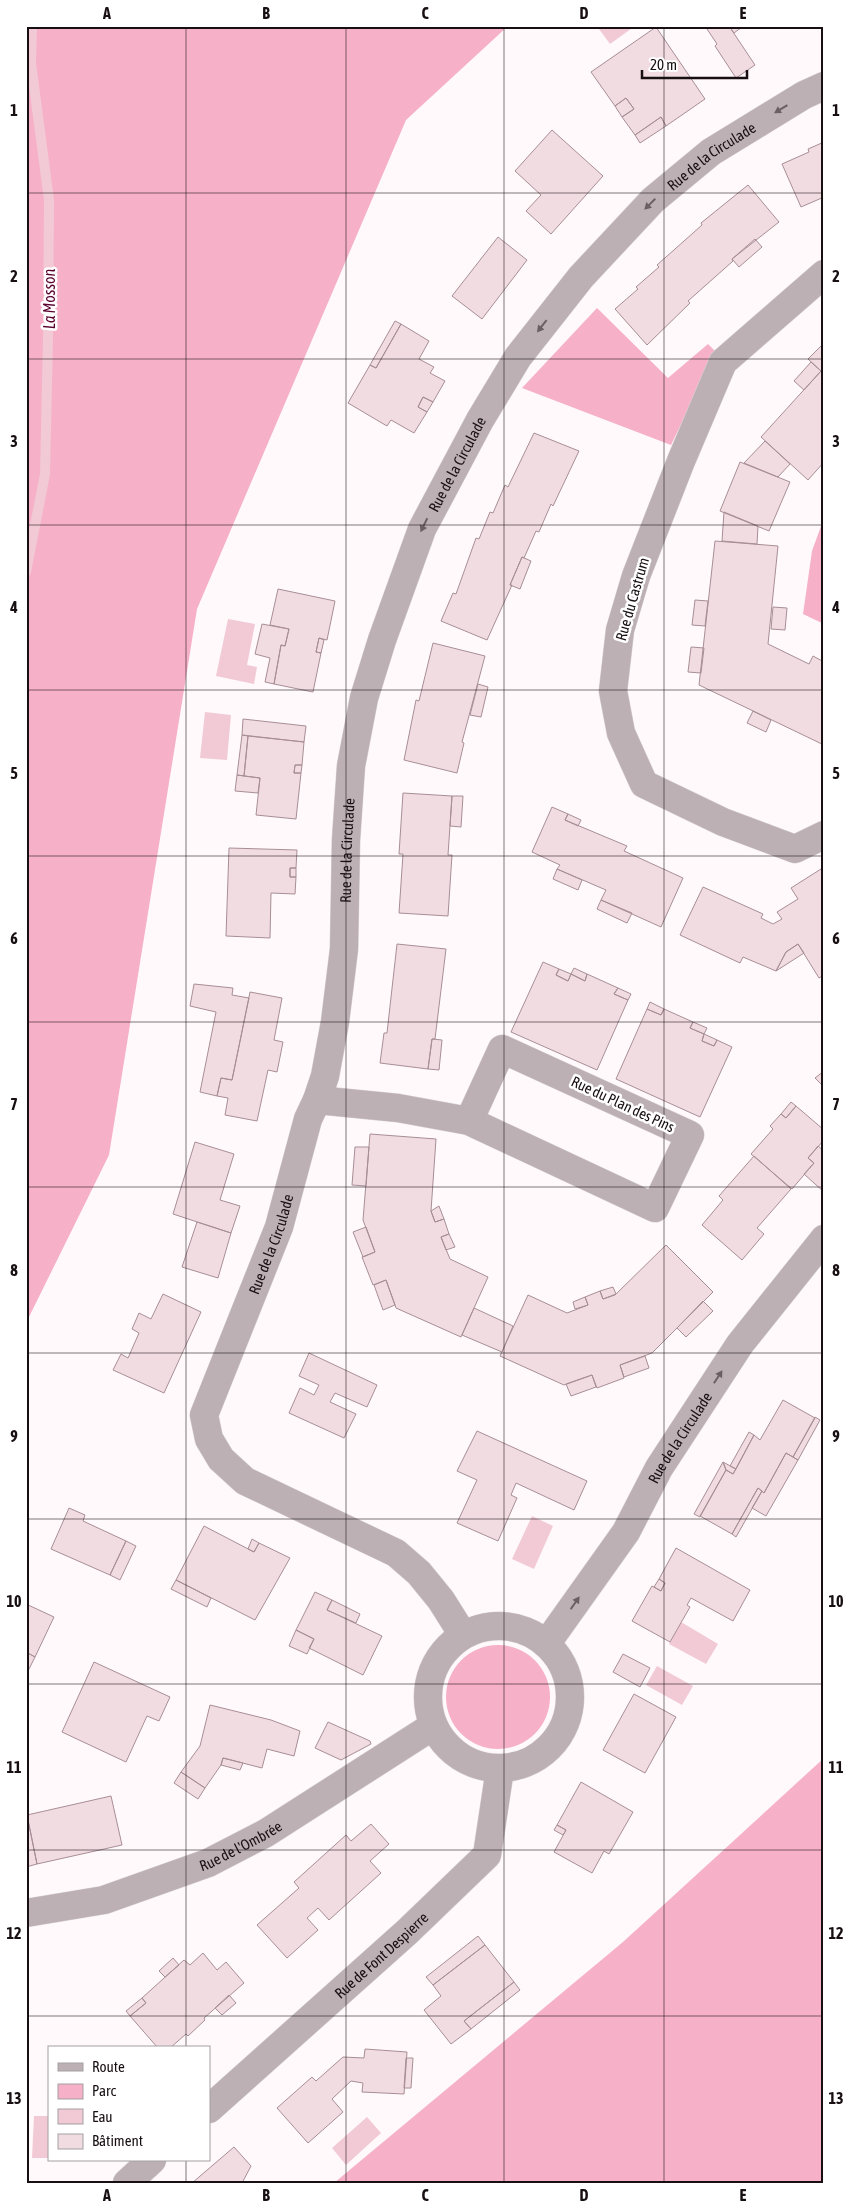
<svg xmlns="http://www.w3.org/2000/svg" width="850" height="2209" viewBox="0 0 850 2209" font-family="'Asap Condensed',sans-serif">
	<style>
		.green { fill: #f6b0c7 }
		.water { fill: #f2cad6 }
		.lines { fill: none; stroke-linecap: round; stroke-linejoin: round }
		.stream { stroke: #f2cad6; stroke-width: 10 }
		.building { fill: #f1dce2; stroke: #a88e96 }
		.minor-casing { stroke: #dad4d6; stroke-width: 29 }
		.minor { stroke: #bcb0b4; stroke-width: 28 }
		.oneway { fill: #6a6063 }
		.grid { fill: none; stroke: #180f12; stroke-width: 1; stroke-opacity: 0.55 }
		.labels { text-anchor: middle; dominant-baseline: central; stroke-width: 5; stroke-linejoin: round; paint-order: stroke }
		.street-label { font-size: 15px; fill: #180f12; stroke: #fff }
		.water-label { font-size: 16px; font-style: italic; fill: #59022e; stroke: #fff }
		.neatline { fill: none; stroke: #180f12; stroke-width: 2 }
		.grid-label { font-size: 16px; text-anchor: middle; font-weight: bold; fill: #180f12 }
	</style>
	<rect width="100%" height="100%" fill="#fff9fb"/>
	<path class="green" d="M26,26H508L406,120L197,609L109,1155L26,1323Z
		M597,308L668,378L708,344L716,352L671,445L522,388Z
		M824,518V624L803,614L812,551Z
		M446 1697a52 52 0 1 1 104 0a52 52 0 1 1-104 0Z
		M824,1758V2183H334L623,1942Z"/>
	<path class="water" d="M603,26H635L610,44L599,29Z
		M228,619L255,624L247,665L257,667L254,684L216,676Z
		M205,712L231,715L227,760L200,758Z
		M532,1516L553,1526L534,1569L512,1559Z
		M681,1622L718,1644L706,1664L669,1644Z
		M657,1666L693,1686L682,1705L646,1685Z
		M34,2116H49V2158H32Z
		M367,2117L381,2133L346,2165L332,2148Z"/>
	<g class="lines">
		<path class="stream" d="M26,572L45,474L48,338L49,200L31,63L32,26"/>
	</g>
	<path class="building" d="M705,26H729L755,65L736,78L715,46L717,44Z
		M729,26H741L742,27L734,33Z
		M656,27L705,99L666,126L661,117L635,135L622,117L634,109L626,98L615,106L591,72Z
		M626,98L634,109L622,117L615,106Z
		M661,117L666,126L640,143L635,135Z
		M552,130L603,176L551,234L526,211L541,195L515,171Z
		M824,142V197L801,207L782,164L809,152L808,149Z
		M748,185L779,222L732,259L733,261L688,301L690,303L647,345L615,309L638,289L636,287L659,267L657,265L702,225L701,223Z
		M498,237L527,260L482,319L452,296Z
		M755,239L762,247L739,267L732,259Z
		M395,321L401,324L376,368L370,365Z
		M401,324L429,341L419,359L434,367L430,373L445,381L433,402L423,397L418,407L427,412L414,433L391,420L387,426L348,403L370,365L376,368Z
		M823,344L824,462L808,480L761,437L821,371L808,359Z
		M811,362L821,371L804,390L794,381Z
		M423,397L433,402L427,412L418,407Z
		M534,433L579,451L553,506L551,504L539,532L536,531L524,558L522,557L510,585H512L487,640L441,621L453,593L456,594L476,538L479,539L490,512L493,513L505,485L508,487Z
		M765,441L790,464L778,477L744,463Z
		M740,462L790,482L769,531L720,511Z
		M724,512L758,526L757,544L722,541Z
		M715,541L778,546L768,644L809,664L813,656L824,662V745L699,685Z
		M522,557L531,561L520,589L510,585Z
		M278,589L335,601L327,640L319,638L316,652L321,653L313,692L274,684L281,645L285,646L289,629L270,625Z
		M695,600L708,601L705,626L692,625Z
		M773,607L787,608L785,630L771,629Z
		M262,624L289,629L285,646L281,645L274,684L265,682L270,658L255,654Z
		M319,638L324,640L321,653L316,652Z
		M433,643L485,656L462,742L464,743L457,773L404,760L416,700L419,701Z
		M691,647L704,648L701,673L688,672Z
		M478,684L488,687L481,717L470,715Z
		M753,711L771,720L766,732L747,723Z
		M243,719L306,726L304,742L242,735Z
		M242,735L248,736L244,776L237,775Z
		M248,736L304,742L302,765H295L294,773H301L296,819L256,815L260,778L244,776Z
		M295,765H302L301,773H294Z
		M237,775L260,778L258,793L235,791Z
		M403,793L452,796L448,855H452L448,916L399,913L403,854H399Z
		M452,796H463L461,827L450,826Z
		M552,807L568,814L565,820L627,846L624,851L683,878L661,927L601,900L606,890L557,869L560,865L532,852Z
		M568,814L581,820L578,826L565,820Z
		M229,848L297,850L296,868H290V877H296L295,894L271,893L270,938L226,936Z
		M290,868H296V877H290Z
		M557,869L582,880L578,890L553,879Z
		M821,869L824,873V975L819,978L798,944L786,952L776,971L743,957L740,963L680,935L703,887L763,914L761,918L773,924L782,919L777,912L798,899L791,888Z
		M601,900L632,913L627,923L597,909Z
		M397,944L446,949L435,1039H432L428,1069L380,1063L384,1033H387Z
		M798,944L804,953L776,971L786,952Z
		M543,962L559,969L556,975L568,981L571,974L585,981L587,974L618,988L614,994L628,1000L597,1070L511,1032Z
		M574,968L587,974L585,981L571,974Z
		M559,969L571,974L568,981L556,975Z
		M194,984L233,988L232,995L249,998L232,1080L221,1078L217,1096L200,1092L216,1012L190,1006Z
		M618,988L631,994L628,1000L614,994Z
		M250,992L282,998L274,1040L283,1042L277,1072L268,1070L257,1121L225,1115L228,1098L217,1096L221,1078L232,1080Z
		M650,1002L664,1009L661,1015L647,1009Z
		M647,1009L661,1015L664,1009L693,1022L690,1028L704,1034L702,1041L714,1046L717,1040L732,1047L700,1117L616,1079Z
		M693,1022L707,1028L704,1034L690,1028Z
		M704,1034L717,1040L714,1046L702,1041Z
		M432,1039L442,1040L439,1070L428,1069Z
		M824,1071V1087L815,1078Z
		M791,1102L796,1106L786,1118L781,1114Z
		M796,1106L824,1130V1140L808,1158L814,1163L792,1189L751,1154L773,1129L770,1126L781,1114L786,1118Z
		M370,1134L436,1139L431,1211L435,1222L444,1219L449,1234L441,1237L450,1259L488,1277L461,1337L396,1308L386,1280L373,1285L362,1257L375,1252L363,1220Z
		M195,1142L234,1154L220,1200L240,1206L231,1233L173,1214Z
		M818,1146L824,1151V1192L804,1174L814,1163L808,1158Z
		M355,1147H369L366,1186L352,1185Z
		M754,1156L791,1189L757,1228L764,1234L742,1260L702,1225L723,1200L719,1196Z
		M439,1206L444,1219L435,1222L431,1211Z
		M197,1222L231,1233L218,1278L182,1267Z
		M366,1227L375,1252L363,1257L353,1232Z
		M449,1234L455,1247L446,1250L441,1237Z
		M666,1245L713,1292L652,1353L620,1365L624,1378L597,1388L592,1375L564,1385L500,1356L528,1295L567,1313L588,1305L585,1297L600,1291L603,1299L615,1295Z
		M386,1280L395,1305L383,1310L374,1285Z
		M613,1287L616,1294L603,1299L600,1291Z
		M163,1294L201,1312L164,1393L113,1370L121,1354L128,1358L139,1333L132,1329L139,1313L151,1319Z
		M585,1297L588,1305L575,1309L573,1302Z
		M703,1301L713,1311L686,1337L677,1328Z
		M474,1308L513,1326L502,1352L462,1335Z
		M309,1353L377,1385L367,1407L335,1393L330,1402L356,1414L344,1438L289,1413L300,1388L314,1395L319,1385L299,1376Z
		M645,1356L649,1368L624,1377L620,1365Z
		M592,1375L596,1387L571,1396L566,1384Z
		M783,1400L815,1418L793,1457L786,1453L764,1493L758,1488L732,1534L700,1516L726,1470L733,1474L754,1435L760,1440Z
		M815,1417L820,1420L798,1460L793,1457Z
		M477,1431L587,1481L574,1510L516,1483L511,1495L517,1498L498,1541L457,1523L477,1480L457,1471Z
		M749,1432L754,1435L736,1469L730,1466Z
		M786,1453L798,1460L766,1516L752,1508L762,1491L764,1493Z
		M723,1462L736,1469L733,1474L726,1470Z
		M723,1462L726,1470L700,1517L694,1514Z
		M758,1488L762,1491L736,1537L732,1534Z
		M69,1508L85,1515L83,1521L126,1541L110,1575L51,1549Z
		M204,1526L254,1552L259,1543L290,1558L255,1620L176,1580Z
		M252,1539L259,1543L254,1552L248,1549Z
		M126,1541L136,1546L120,1580L110,1575Z
		M676,1548L750,1590L733,1621L691,1598L687,1605L690,1607L670,1642L632,1621L652,1586L661,1591L665,1583L659,1579Z
		M659,1579L665,1583L661,1591L654,1587Z
		M176,1580L211,1598L207,1607L171,1589Z
		M315,1592L332,1600L327,1610L382,1636L363,1675L309,1648L314,1639L296,1630Z
		M332,1600L360,1614L356,1623L327,1610Z
		M26,1604L54,1617L35,1657L26,1652Z
		M296,1630L314,1639L307,1654L289,1646Z
		M26,1652L35,1657L26,1675Z
		M623,1654L650,1668L640,1687L613,1672Z
		M94,1662L170,1697L159,1721L147,1716L126,1762L62,1732Z
		M634,1694L676,1717L645,1773L603,1750Z
		M210,1705L271,1720L300,1731L294,1756L267,1749L262,1768L223,1758L221,1765L205,1788L181,1772L200,1746Z
		M328,1722L370,1741L371,1744L341,1760L315,1748Z
		M223,1758L243,1763L240,1770L221,1765Z
		M181,1772L205,1788L198,1799L174,1783Z
		M581,1782L633,1812L609,1854L604,1851L592,1873L554,1852L566,1830L557,1825Z
		M111,1796L122,1845L37,1864L27,1815Z
		M27,1815L37,1864L26,1867V1815Z
		M371,1824L389,1844L370,1861L381,1873L329,1920L318,1908L307,1918L318,1930L287,1958L257,1925L299,1888L294,1882L346,1835L351,1841Z
		M557,1825L566,1830L563,1835L554,1830Z
		M478,1936L485,1945L433,1985L426,1977Z
		M485,1945L514,1982L464,2021L471,2029L451,2044L424,2010L441,1996L433,1985Z
		M203,1953L217,1970L226,1962L244,1983L204,2018L205,2020L188,2036L186,2034L170,2048H158L130,2016L146,2003L142,1998L184,1960L190,1965Z
		M173,1958L179,1965L165,1977L159,1971Z
		M514,1982L520,1990L471,2029L464,2021Z
		M229,1995L236,2003L222,2015L215,2008Z
		M142,1998L146,2003L130,2016L126,2011Z
		M365,2049L407,2052L404,2094L362,2092L363,2083L351,2081L332,2099L343,2112L308,2143L277,2108L312,2077L316,2081L343,2057L364,2058Z
		M406,2058H413L411,2088H404Z
		M234,2147L251,2166L242,2183H192Z"/>
	<g class="lines">
		<g class="minor-casing">
			<g id="minor">
				<path d="M824,274L723,362L681,461L636,576L620,630L613,691L621,733L644,784L723,822L795,849L824,835"/>
				<path d="M317,1100L398,1108L469,1121L655,1208L690,1135L502,1049L469,1121"/>
				<circle cx="499" cy="1697" r="71"/>
				<path id="s1" d="M463,1635L441,1600L419,1573L396,1553L245,1481L221,1459L209,1439L204,1415L279,1227L308,1119L317,1100L325,1076L335,1022L344,949L346,840L351,766L364,698L382,640L422,529L480,420L518,357L581,277L653,200L711,152L804,95L824,86"/>
				<path id="s2" d="M547,1643L626,1532L659,1468L740,1344L824,1239"/>
				<path id="s3" d="M26,1913L104,1900L208,1863L266,1833L433,1726"/>
				<path id="s4" d="M209,2109L407,1932L487,1855L500,1769"/>
				<path d="M127,2183L152,2160"/>
			</g>
		</g>
		<use href="#minor" class="minor"/>
	</g>
	<defs><path id="oneway-solid" d="M-6-.8H1V-3.2L6.5 0L1 3.2V.8H-6Z" transform="scale(1.25)"/></defs>
	<g class="oneway">
		<use href="#oneway-solid" transform="translate(781 109) rotate(149)"/>
		<use href="#oneway-solid" transform="translate(650 204) rotate(135)"/>
		<use href="#oneway-solid" transform="translate(542 326) rotate(128)"/>
		<use href="#oneway-solid" transform="translate(424 525) rotate(116)"/>
		<use href="#oneway-solid" transform="translate(718 1377) rotate(-57)"/>
		<use href="#oneway-solid" transform="translate(575 1603) rotate(-55)"/>
	</g>
	<path class="grid" d="M186,26V2048M346,26V2183M504,26V2183M664,26V2183M26,193H824M26,359H824M26,525H824M26,690H824M26,856H824M26,1022H824M26,1187H824M26,1353H824M26,1519H824M26,1684H824M26,1850H824M26,2016H824M186,2160V2183"/>
	<g class="labels">
		<g class="street-label">
			<text stroke="none"><textPath href="#s1" startOffset="1752">Rue de la Circulade</textPath></text>
			<text stroke="none"><textPath href="#s1" startOffset="1348">Rue de la Circulade</textPath></text>
			<text transform="translate(632 599) rotate(-74)">Rue du Castrum</text>
			<text stroke="none"><textPath href="#s1" startOffset="942">Rue de la Circulade</textPath></text>
			<text transform="translate(623 1104) rotate(25)">Rue du Plan des Pins</text>
			<text stroke="none"><textPath href="#s1" startOffset="538">Rue de la Circulade</textPath></text>
			<text stroke="none"><textPath href="#s2" startOffset="245">Rue de la Circulade</textPath></text>
			<text stroke="none"><textPath href="#s3" startOffset="226">Rue de l'Ombrée</textPath></text>
			<text stroke="none"><textPath href="#s4" startOffset="231">Rue de Font Despierre</textPath></text>
		</g>
		<g class="water-label">
			<text transform="translate(49 299) rotate(-90)">La Mosson</text>
		</g>
	</g>
	<rect width="850" height="2209" fill="none" stroke="#ffffff" stroke-width="55"/>
	<rect x="48" y="2046" width="162" height="115" fill="#ffffff" stroke="#a39fa0"/>
	<rect x="58" y="2063" width="25" height="8" fill="#bcb0b4" stroke="#a39fa0"/>
	<text x="92" y="2072" font-size="15" fill="#180f12">Route</text>
	<rect x="58" y="2084" width="25" height="15" fill="#f6b0c7" stroke="#a39fa0"/>
	<text x="92" y="2096" font-size="15" fill="#180f12">Parc</text>
	<rect x="58" y="2109" width="25" height="15" fill="#f2cad6" stroke="#a39fa0"/>
	<text x="92" y="2122" font-size="15" fill="#180f12">Eau</text>
	<rect x="58" y="2134" width="25" height="15" fill="#f1dce2" stroke="#a39fa0"/>
	<text x="92" y="2146" font-size="15" fill="#180f12">Bâtiment</text>
	<path d="M642 70v8h105v-8" fill="none" stroke="#180f12" stroke-width="2.5"/>
	<text x="650" y="70" font-size="15" fill="#180f12" stroke="#ffffff" stroke-width="4" paint-order="stroke">20 m</text>
	<rect x="28" y="28" width="794" height="2154" class="neatline"/>
	<g class="grid-label">
		<text x="107" y="19">A</text>
		<text x="266" y="19">B</text>
		<text x="425" y="19">C</text>
		<text x="584" y="19">D</text>
		<text x="743" y="19">E</text>
		<text x="14" y="116">1</text>
		<text x="836" y="116">1</text>
		<text x="14" y="282">2</text>
		<text x="836" y="282">2</text>
		<text x="14" y="447">3</text>
		<text x="836" y="447">3</text>
		<text x="14" y="613">4</text>
		<text x="836" y="613">4</text>
		<text x="14" y="779">5</text>
		<text x="836" y="779">5</text>
		<text x="14" y="944">6</text>
		<text x="836" y="944">6</text>
		<text x="14" y="1110">7</text>
		<text x="836" y="1110">7</text>
		<text x="14" y="1276">8</text>
		<text x="836" y="1276">8</text>
		<text x="14" y="1442">9</text>
		<text x="836" y="1442">9</text>
		<text x="14" y="1607">10</text>
		<text x="836" y="1607">10</text>
		<text x="14" y="1773">11</text>
		<text x="836" y="1773">11</text>
		<text x="14" y="1939">12</text>
		<text x="836" y="1939">12</text>
		<text x="14" y="2104">13</text>
		<text x="836" y="2104">13</text>
		<text x="107" y="2201">A</text>
		<text x="266" y="2201">B</text>
		<text x="425" y="2201">C</text>
		<text x="584" y="2201">D</text>
		<text x="743" y="2201">E</text>
	</g>
</svg>
